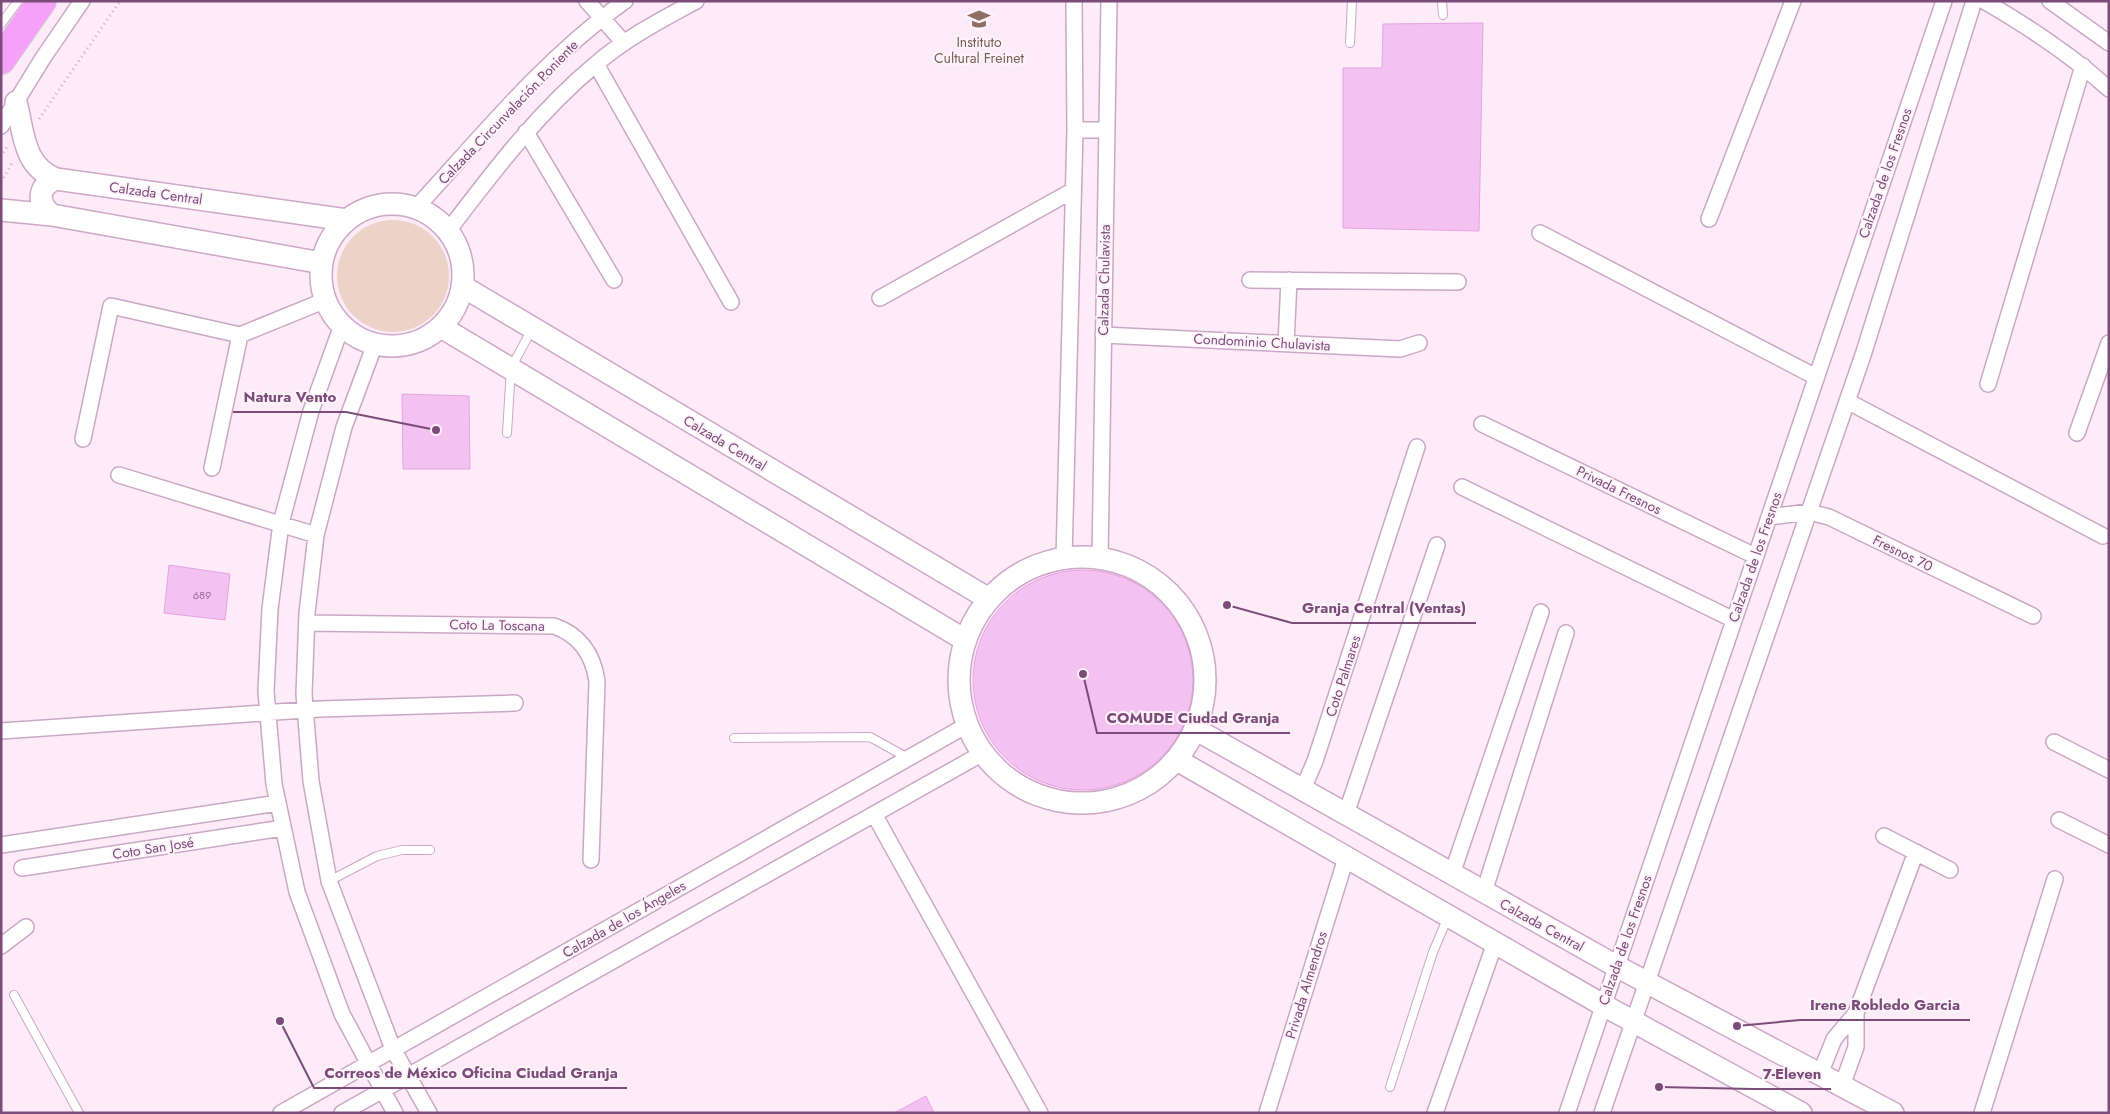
<svg xmlns="http://www.w3.org/2000/svg" width="2110" height="1114" viewBox="0 0 2110 1114" font-family="Jost,sans-serif">
	<style>
		.green { fill: #edd2c8 }
		.building { fill: #f4c2f0; stroke: #e8a1e3 }
		.lines { fill: none; stroke-linecap: round; stroke-linejoin: round }
		.lane-casing { stroke: #cba7c7; stroke-width: 10 }
		.street-casing { stroke: #cba7c7; stroke-width: 18 }
		.secondary-casing { stroke: #cea6c9; stroke-width: 24 }
		.highway-casing { stroke: #d7c9d7; stroke-width: 30 }
		.path { stroke: #daa4d6; stroke-width: 3; stroke-dasharray: 1 4; stroke-linecap: butt }
		.lane { stroke: #fff; stroke-width: 8 }
		.street { stroke: #fff; stroke-width: 15 }
		.secondary { stroke: #fff; stroke-width: 21 }
		.highway { stroke: #f5a1f9; stroke-width: 28 }
		.labels { text-anchor: middle; dominant-baseline: central; stroke-width: 4; stroke-linejoin: round; paint-order: stroke }
		.number-label { font-size: 11px; fill: #996a97 }
		.education-label { font-size: 14px; fill: #785e54; stroke: #fff3fb }
		.street-label { font-size: 14px; fill: #7b4c79; stroke: #fff3fb }
		.leader { fill: none; stroke: #7b4c79; stroke-width: 2 }
		.callout-dot { fill: #7b4c79; stroke: #fff3fb; stroke-width: 2 }
		.callout-label { font-size: 15px; text-anchor: middle; font-weight: bold; fill: #7b4c79; stroke: #fff3fb; stroke-width: 4; stroke-linejoin: round; paint-order: stroke }
	</style>
	<rect width="100%" height="100%" fill="#fdecf8"/>
	<path class="green" d="M337 276a56 56 0 1 1 112 0a56 56 0 1 1-112 0Z"/>
	<path class="building" d="M1483,23L1479,231L1343,228V68H1382L1383,24Z
		M402,394L469,396L470,469H403Z
		M169,565L230,574L225,620L164,613Z
		M973 680a110 110 0 1 1 220 0a110 110 0 1 1-220 0Z
		M926,1096L934,1113H894Z"/>
	<g class="lines">
		<g class="lane-casing">
			<path id="lane" d="M1442,1L1443,15
				M1,24L18,1
				M1350,43L1352,1
				M507,433L511,368L532,329
				M734,738L870,737L908,758
				M329,881L377,856L402,850H430
				M14,995L79,1113
				M1390,1087L1433,952L1448,917"/>
		</g>
		<g class="street-casing">
			<path id="street" d="M587,1L624,43
				M1984,1C2029,27 2071,55 2109,89
				M2050,1L2109,43
				M596,64L731,302
				M1,126L43,58L82,1
				M1075,130H1107
				M526,132L614,280
				M416,208C482,136 545,58 625,1
				M1709,219L1793,1
				M448,231C493,172 538,112 596,64C626,38 661,20 696,1
				M1540,233L1816,377
				M1250,280L1458,282
				M880,298L1072,191
				M342,325L311,411L281,523L270,609L266,691L274,784L297,892L342,1014L395,1113
				M1103,335L1400,349L1419,343
				M375,344L344,427L316,535L307,613L304,694L311,781L329,881L393,1049L429,1113
				M1286,344L1289,280
				M1988,384L2083,66
				M1847,401L2103,536
				M1482,424L1755,556
				M2077,433L2109,343
				M83,439L111,306L240,335L326,300
				M212,468L240,335
				M119,475L316,535
				M1462,487L1734,620
				M1769,517L1809,512L1829,517L2033,616
				M1064,558L1075,130L1074,1
				M1100,558L1109,1
				M307,623L554,626C580,635 593,654 597,681L591,860
				M1,731L320,709L515,703
				M2054,742L2109,770
				M1303,789L1315,761L1417,447
				M874,814L1040,1113
				M1346,814L1437,545
				M2059,820L2109,845
				M1884,836L1950,870
				M1,845L278,803
				M22,868L283,828
				M1452,874L1541,612
				M1484,892L1566,633
				M1,946L26,927
				M1820,1074L1834,1039L1856,1013L1916,852
				M1842,1086L1856,1047V1013
				M281,1113L967,725
				M342,1113L983,753
				M1267,1113L1346,858
				M1435,1113L1495,943
				M1567,1113L1944,1
				M1602,1113L1863,355L1974,1
				M1982,1113L2055,879"/>
		</g>
		<g class="secondary-casing">
			<path id="secondary" d="M16,102C24,133 23,166 56,179L347,220
				M321 275a71 71 0 1 1 142 0a71 71 0 1 1-142 0Z
				M1,210L52,215L322,263
				M52,215C37,203 37,187 56,179
				M462,286L989,599
				M441,327L965,640
				M959 680a123 123 0 1 1 246 0a123 123 0 1 1-246 0Z
				M1195,729L1616,966L1893,1113
				M1177,760L1603,1005L1801,1113"/>
		</g>
		<g class="highway-casing">
			<path id="highway" d="M1,60L42,1"/>
		</g>
		<path class="path" d="M39,119L120,1
			M1,157L7,147
			M1,182L12,163"/>
		<use href="#lane" class="lane"/>
		<use href="#street" class="street"/>
		<use href="#secondary" class="secondary"/>
		<use href="#highway" class="highway"/>
	</g>
	<defs>
		<g id="school-bare" transform="scale(1.725)"><path d="M0-5L7-2L0 1L-7-2ZM-4 1L0 2.5L4 1V4Q0 6-4 4Z" fill="#8d6e63" stroke="#fff3fb" stroke-width="2.5" paint-order="stroke"/></g>
	</defs>
	<g fill-rule="evenodd">
		<use href="#school-bare" x="979" y="19"/>
	</g>
	<g class="labels">
		<g class="number-label">
			<text x="202" y="595">689</text>
		</g>
		<g class="education-label">
			<text x="979" y="42">Instituto<tspan x="979" dy="16">Cultural Freinet</tspan></text>
		</g>
		<g class="street-label">
			<text transform="translate(508 112) rotate(-46)">Calzada Circunvalación Poniente</text>
			<text transform="translate(1885 173) rotate(-71)">Calzada de los Fresnos</text>
			<text transform="translate(156 193) rotate(8)">Calzada Central</text>
			<text transform="translate(1104 280) rotate(-89)">Calzada Chulavista</text>
			<text transform="translate(1262 342) rotate(3)">Condominio Chulavista</text>
			<text transform="translate(725 443) rotate(31)">Calzada Central</text>
			<text transform="translate(1619 490) rotate(26)">Privada Fresnos</text>
			<text transform="translate(1903 553) rotate(26)">Fresnos 70</text>
			<text transform="translate(1755 557) rotate(-71)">Calzada de los Fresnos</text>
			<text transform="translate(497 625) rotate(1)">Coto La Toscana</text>
			<text transform="translate(1343 676) rotate(-72)">Coto Palmares</text>
			<text transform="translate(153 848) rotate(-9)">Coto San José</text>
			<text transform="translate(624 919) rotate(-30)">Calzada de los Ángeles</text>
			<text transform="translate(1542 925) rotate(29)">Calzada Central</text>
			<text transform="translate(1625 940) rotate(-71)">Calzada de los Fresnos</text>
			<text transform="translate(1306 985) rotate(-73)">Privada Almendros</text>
		</g>
	</g>
	<path class="leader" d="M436 430L346 412H233M1227 605L1292 623H1476M1083 674L1097 733H1290M1737 1026L1800 1020H1970M280 1021L314 1088H627M1659 1087L1752 1089H1831"/>
	<g class="callout-dot">
		<circle cx="436" cy="430" r="5"/>
		<circle cx="1227" cy="605" r="5"/>
		<circle cx="1083" cy="674" r="5"/>
		<circle cx="1737" cy="1026" r="5"/>
		<circle cx="280" cy="1021" r="5"/>
		<circle cx="1659" cy="1087" r="5"/>
	</g>
	<g class="callout-label">
		<text x="290" y="402">Natura Vento</text>
		<text x="1384" y="613">Granja Central (Ventas)</text>
		<text x="1193" y="723">COMUDE Ciudad Granja</text>
		<text x="1885" y="1010">Irene Robledo Garcia</text>
		<text x="471" y="1078">Correos de México Oficina Ciudad Granja</text>
		<text x="1792" y="1079">7-Eleven</text>
	</g>
	<rect width="2110" height="1114" fill="none" stroke="#7b4c79" stroke-width="5"/>
</svg>
